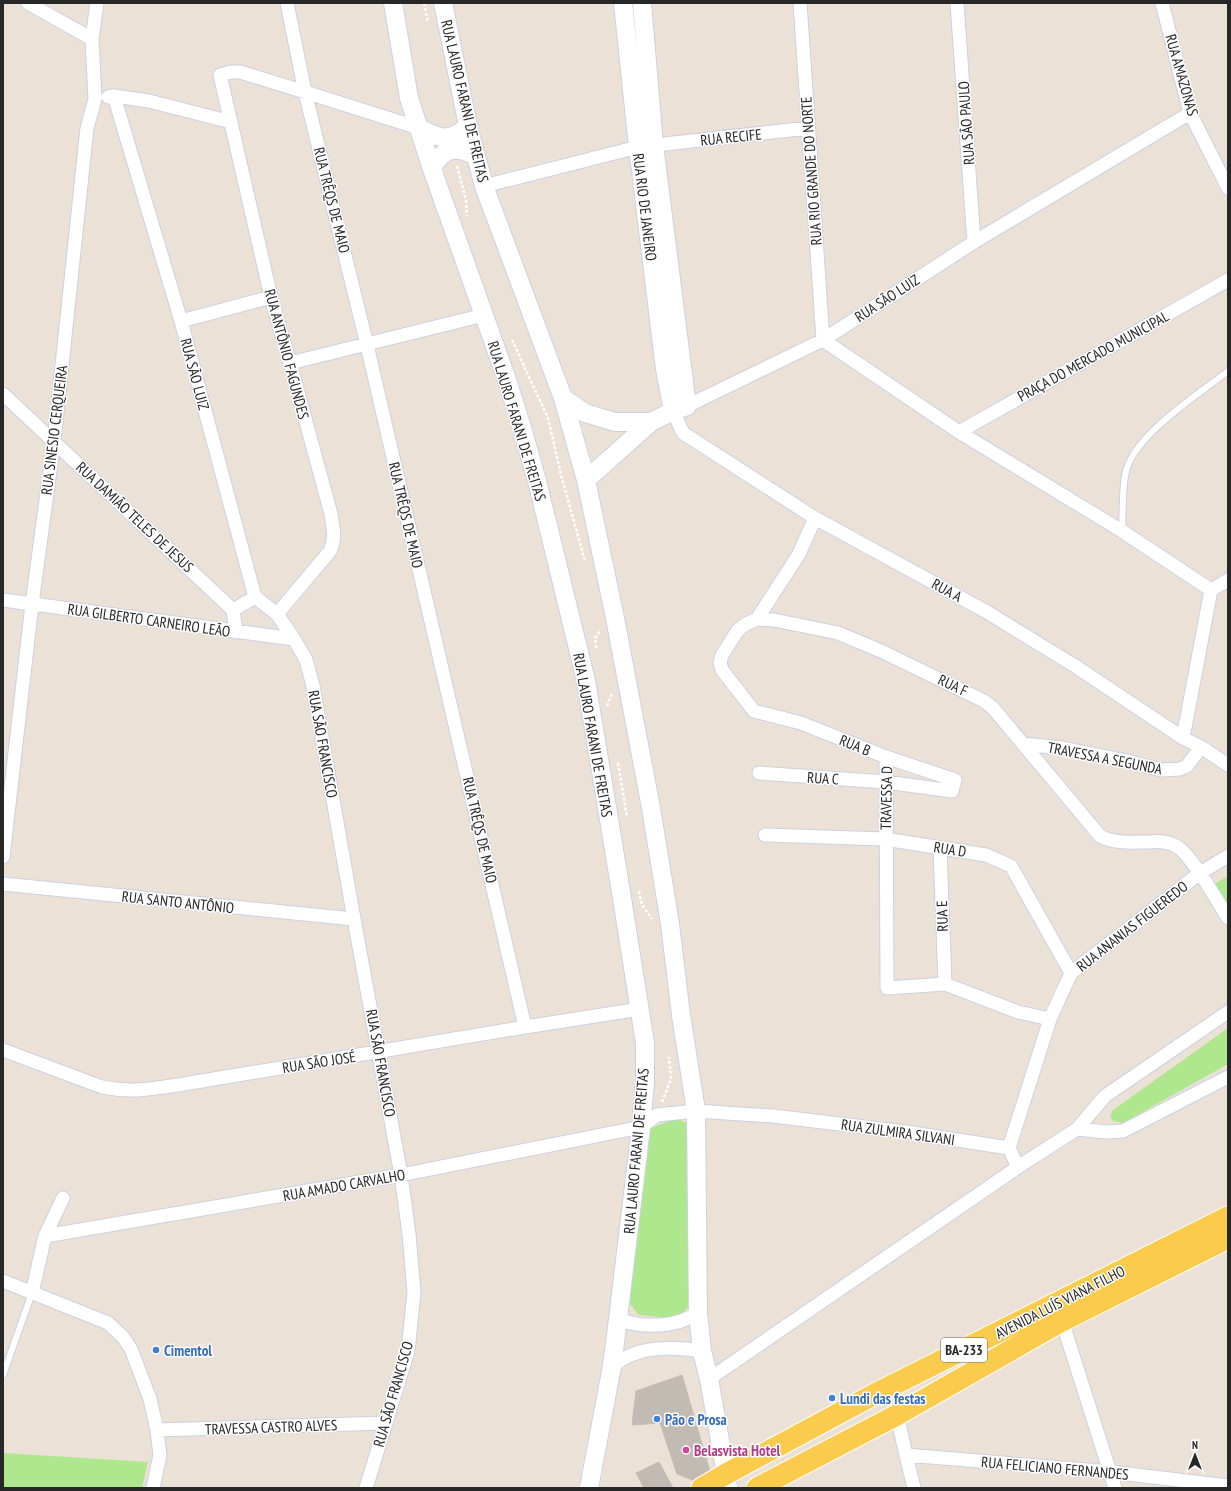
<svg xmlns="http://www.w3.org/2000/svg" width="1231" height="1491" viewBox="0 0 1231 1491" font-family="'PT Sans Narrow',sans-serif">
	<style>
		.green { fill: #afe78e }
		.building { fill: #c2bbb4; stroke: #c6bdb1 }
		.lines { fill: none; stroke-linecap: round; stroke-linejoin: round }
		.lane-casing { stroke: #ccd1e2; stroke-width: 8 }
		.street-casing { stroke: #ccd1e2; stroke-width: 15 }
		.secondary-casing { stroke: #ccd1e2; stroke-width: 20 }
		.primary-casing { stroke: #fff; stroke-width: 23 }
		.path { stroke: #fff; stroke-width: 2.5; stroke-dasharray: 3 2; stroke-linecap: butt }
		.lane { stroke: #fff; stroke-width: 6 }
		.street { stroke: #fff; stroke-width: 13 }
		.secondary { stroke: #fff; stroke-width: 18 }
		.primary { stroke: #facb4c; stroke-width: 21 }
		.shop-dot { fill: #3f7fe0; stroke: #fff; stroke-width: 1.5 }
		.hotel-dot { fill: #d1479c; stroke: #fff; stroke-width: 1.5 }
		.labels { text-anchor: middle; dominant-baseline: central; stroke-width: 3; stroke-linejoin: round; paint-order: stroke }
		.shield { fill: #fff; stroke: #686868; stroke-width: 1 }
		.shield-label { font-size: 14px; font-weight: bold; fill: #272727 }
		.street-label { font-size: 15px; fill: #272727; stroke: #fff }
		.shop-label { font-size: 15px; font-weight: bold; fill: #366cbe; stroke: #fff; text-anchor: start }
		.hotel-label { font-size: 15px; font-weight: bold; fill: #b23c85; stroke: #fff; text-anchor: start }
	</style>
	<rect width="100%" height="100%" fill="#ebe1d6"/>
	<path class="green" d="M1228,876V918L1209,887Z
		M1228,1028V1064L1123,1123L1113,1121L1110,1116L1113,1110Z
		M677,1118L690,1125L693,1303L676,1319L639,1315L629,1303L651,1128Z
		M3,1453L148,1462L142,1488H3Z"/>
	<path class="building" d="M682,1375L711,1475L700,1483L677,1474L660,1423L632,1425L636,1391Z
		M659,1462L673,1488H644L636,1473Z"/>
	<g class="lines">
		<g class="lane-casing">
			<path id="lane" d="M1122,531C1123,513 1122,494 1125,476C1130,437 1198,395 1228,371
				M3,1375L32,1293"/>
		</g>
		<g class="street-casing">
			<path id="street" d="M28,3L92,39
				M287,3L305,92L367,345L525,1027
				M800,3L823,340L959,432L1122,531L1211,590
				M957,3L974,242
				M1162,3L1190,113L1228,188
				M114,96L181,321L255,597L277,614L294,639L306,660L313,686L354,919L401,1175L409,1234L414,1292L408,1351L366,1488
				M108,97L114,96L149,101L231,122
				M484,186L638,147L808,128
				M181,321L271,297
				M290,363L484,315
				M3,394L233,610L236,632
				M687,406L823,340L974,242L1190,113
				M673,411L683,433L815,518L987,612L1075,666L1183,738L1201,747L1228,765
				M959,432L1228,280
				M1211,590L1228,580
				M3,600L294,639
				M233,610L255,597
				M277,614L330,551C336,539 333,528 331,514L290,363L271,297L220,75L231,72H240L305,92L419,128
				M757,619L799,554L815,518
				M1183,738L1211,590
				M1023,744L1062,748L1127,761L1161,770L1180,769L1187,766L1201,747
				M886,757L887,988L945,984L1018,1012L1050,1019
				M759,773L886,782L952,791L955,780L886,757L801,723L754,711L722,670L720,663L722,655L738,630L746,624L757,619L774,620L838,633L881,651L984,701L993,708L1100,836C1115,844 1132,842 1149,842C1158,841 1167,841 1176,846C1192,855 1217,901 1228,918
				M765,835L885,839L986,855L1011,866L1071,973
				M940,848L945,984
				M3,857L32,604L54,441L87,128L95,99L92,39L97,3
				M3,884L354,919
				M3,1050L102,1087C133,1093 153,1089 184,1084L525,1027L640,1009
				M1077,1129L1106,1132L1123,1131L1228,1077
				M1009,1148L1050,1019L1071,973L1200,873L1228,856
				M45,1236L401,1175L641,1127L657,1115L696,1111L773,1116L906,1132L1009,1148L1018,1167L1077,1129L1105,1096L1228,1012
				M3,1281L108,1323L123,1337L131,1349L150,1399L157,1430L160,1455L153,1488
				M32,1293L45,1236L63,1198
				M618,1319C637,1327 662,1327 681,1321C687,1319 693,1315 698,1313
				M1062,1321L1115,1488
				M612,1366C619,1362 626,1356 634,1354C652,1346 683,1348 702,1351
				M709,1379L1018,1167
				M897,1415L906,1455L914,1488
				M157,1430L385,1423
				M906,1455L1111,1472L1228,1486
				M726,1474L731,1488"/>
		</g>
		<g class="secondary-casing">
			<path id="secondary" d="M393,3L409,98L432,169L507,380L521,424L537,481L586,681L621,892L645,1043V1082L641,1127L618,1319L612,1366L589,1488
				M443,3L468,126L484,186L563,398L586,480L615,618L651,808L670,924L681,1015L696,1111L698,1313L702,1351L709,1379L726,1474
				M623,3L638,147L665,369L673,411
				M419,128C440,139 449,143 468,126
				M432,169C434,165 437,159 441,156C451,145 465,150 476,156
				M563,398L585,413L615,422H651
				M586,480L651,422L673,411L687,406L654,145L642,3"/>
		</g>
		<g class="primary-casing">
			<path id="primary" d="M702,1488L726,1474L873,1395L1228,1217
				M757,1488L897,1415L1062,1321L1228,1238"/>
		</g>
		<path class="path" d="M424,3L428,22
			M457,166L466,200L467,216
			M512,340L548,418L561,475L585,561
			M596,648L595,638L600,631
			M607,706L612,694
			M618,763L627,817
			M639,891L642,905L652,919
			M662,1102L671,1079L669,1057"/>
		<use href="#lane" class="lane"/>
		<use href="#street" class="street"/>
		<use href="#secondary" class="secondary"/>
		<use href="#primary" class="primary"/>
	</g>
	<g class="shop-dot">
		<circle cx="156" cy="1350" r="4"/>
		<circle cx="832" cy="1398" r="4"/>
		<circle cx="657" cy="1419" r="4"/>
	</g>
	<circle class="hotel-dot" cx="686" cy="1450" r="4"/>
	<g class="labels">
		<rect class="shield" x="941" y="1338" width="46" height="24" rx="3"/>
		<g class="shield-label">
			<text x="964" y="1350">BA-233</text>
		</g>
		<g class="street-label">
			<text transform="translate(1182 75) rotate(74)">RUA AMAZONAS</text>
			<text transform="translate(465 101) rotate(77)">RUA LAURO FARANI DE FREITAS</text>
			<text transform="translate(966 123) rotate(-94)">RUA SÃO PAULO</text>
			<text transform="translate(731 137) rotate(-6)">RUA RECIFE</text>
			<text transform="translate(811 171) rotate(-94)">RUA RIO GRANDE DO NORTE</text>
			<text transform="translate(332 200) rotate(76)">RUA TRÊQS DE MAIO</text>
			<text transform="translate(645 207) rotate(83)">RUA RIO DE JANEIRO</text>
			<text transform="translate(887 298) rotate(-33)">RUA SÃO LUIZ</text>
			<text transform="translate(287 354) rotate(75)">RUA ANTÔNIO FAGUNDES</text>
			<text transform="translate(1093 356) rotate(-29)">PRAÇA DO MERCADO MUNICIPAL</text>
			<text transform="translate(195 374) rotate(75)">RUA SÃO LUIZ</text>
			<text transform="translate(517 421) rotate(73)">RUA LAURO FARANI DE FREITAS</text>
			<text transform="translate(54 430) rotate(-83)">RUA SINESIO CERQUEIRA</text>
			<text transform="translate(406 515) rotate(77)">RUA TRÊQS DE MAIO</text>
			<text transform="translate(135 517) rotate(43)">RUA DAMIÃO TELES DE JESUS</text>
			<text transform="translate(947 590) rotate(29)">RUA A</text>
			<text transform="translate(149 620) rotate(8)">RUA GILBERTO CARNEIRO LEÃO</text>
			<text transform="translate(953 685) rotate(25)">RUA F</text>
			<text transform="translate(593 735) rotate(80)">RUA LAURO FARANI DE FREITAS</text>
			<text transform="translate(323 744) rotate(80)">RUA SÃO FRANCISCO</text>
			<text transform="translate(855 745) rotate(22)">RUA B</text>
			<text transform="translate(1105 758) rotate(11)">TRAVESSA A SEGUNDA</text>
			<text transform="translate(823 778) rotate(4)">RUA C</text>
			<text transform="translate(886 798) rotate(-89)">TRAVESSA D</text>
			<text transform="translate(480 830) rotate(77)">RUA TRÊQS DE MAIO</text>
			<text transform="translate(950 849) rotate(9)">RUA D</text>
			<text transform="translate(178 902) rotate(6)">RUA SANTO ANTÔNIO</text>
			<text transform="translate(942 916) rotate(-92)">RUA E</text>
			<text transform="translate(1132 926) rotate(-38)">RUA ANANIAS FIGUEREDO</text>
			<text transform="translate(319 1062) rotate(-9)">RUA SÃO JOSÉ</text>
			<text transform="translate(381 1063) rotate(80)">RUA SÃO FRANCISCO</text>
			<text transform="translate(898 1132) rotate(8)">RUA ZULMIRA SILVANI</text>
			<text transform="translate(636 1151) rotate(-85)">RUA LAURO FARANI DE FREITAS</text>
			<text transform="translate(344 1185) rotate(-10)">RUA AMADO CARVALHO</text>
			<text transform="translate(1060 1302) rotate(-27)">AVENIDA LUÍS VIANA FILHO</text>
			<text transform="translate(393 1394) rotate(-74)">RUA SÃO FRANCISCO</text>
			<text transform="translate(271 1427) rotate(-2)">TRAVESSA CASTRO ALVES</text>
			<text transform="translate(1055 1468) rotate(5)">RUA FELICIANO FERNANDES</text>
		</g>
		<g class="shop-label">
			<text x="164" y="1350">Cimentol</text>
			<text x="840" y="1398">Lundi das festas</text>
			<text x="665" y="1419">Pão e Prosa</text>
		</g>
		<g class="hotel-label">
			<text x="694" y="1450">Belasvista Hotel</text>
		</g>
	</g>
	<rect width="1231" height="1491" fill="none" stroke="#272727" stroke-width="8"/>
	<g transform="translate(1195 1455)" stroke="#ffffff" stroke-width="3" paint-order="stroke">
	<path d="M0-3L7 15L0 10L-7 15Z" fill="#272727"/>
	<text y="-6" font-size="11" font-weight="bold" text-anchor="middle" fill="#272727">N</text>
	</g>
</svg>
